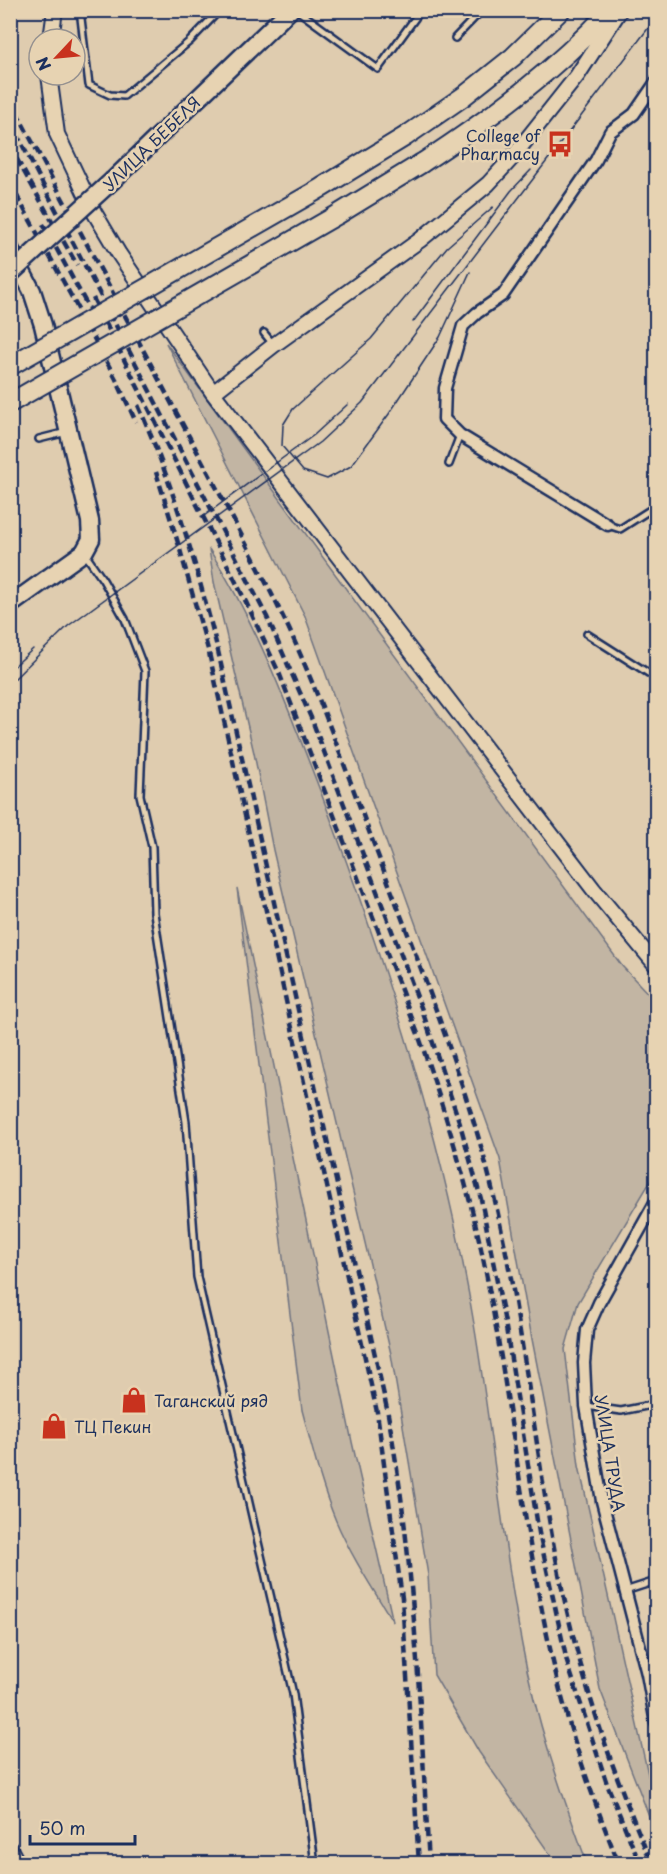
<svg xmlns="http://www.w3.org/2000/svg" width="667" height="1874" viewBox="0 0 667 1874" font-family="'Playpen Sans',sans-serif">
	<style>
		.green { fill: #c2b5a3; stroke: #6e7280; stroke-width: 1.5 }
		.lines { fill: none; stroke-linecap: round; stroke-linejoin: round }
		.service-casing { stroke: #1b2f5e; stroke-width: 10 }
		.minor-casing { stroke: #1b2f5e; stroke-width: 15 }
		.tertiary-casing { stroke: #1b2f5e; stroke-width: 18 }
		.secondary-casing { stroke: #1b2f5e; stroke-width: 21 }
		.primary-casing { stroke: #1b2f5e; stroke-width: 22 }
		.service { stroke: #e7d3b2; stroke-width: 5 }
		.minor { stroke: #e7d3b2; stroke-width: 10 }
		.tertiary { stroke: #e7d3b2; stroke-width: 14 }
		.secondary { stroke: #e7d3b2; stroke-width: 16 }
		.primary { stroke: #e7d3b2; stroke-width: 18 }
		.tram { stroke: #1b2f5e; stroke-width: 1.5 }
		.rail { stroke: #1b2f5e; stroke-width: 4.5; stroke-dasharray: 9 4.5; stroke-linecap: butt }
		.secondary-bridge-casing { stroke: #1b2f5e; stroke-width: 21; stroke-linecap: butt }
		.primary-bridge-casing { stroke: #1b2f5e; stroke-width: 22; stroke-linecap: butt }
		.secondary-bridge { stroke: #e7d3b2; stroke-width: 16 }
		.primary-bridge { stroke: #e7d3b2; stroke-width: 18 }
		.labels { text-anchor: middle; dominant-baseline: central; stroke-width: 5; stroke-linejoin: round; paint-order: stroke }
		.poi-label { font-size: 16px; fill: #1b2f5e; stroke: #e7d3b2; text-anchor: start }
		.street-label { font-size: 16px; fill: #1b2f5e; stroke: #e7d3b2 }
	</style>
	<rect width="100%" height="100%" fill="#dfccaf"/>
	<filter id="ink" filterUnits="userSpaceOnUse"><feTurbulence type="fractalNoise" baseFrequency=".0167" numOctaves="2"/><feDisplacementMap in="SourceGraphic" scale="12" xChannelSelector="R" yChannelSelector="G"/><feConvolveMatrix kernelMatrix="1 2 1 2 8 2 1 2 1" color-interpolation-filters="sRGB"/></filter>
	<g filter="url(#ink)">
		<path class="green" d="M166,343L622,966L656,1002V1172L578,1303L565,1349L579,1466L656,1810V1834L600,1689L532,1339L500,1159L305,616Z
			M209,549C257,624 289,710 321,793C386,965 444,1142 474,1324C492,1431 502,1539 522,1645C536,1720 561,1792 587,1863H556L479,1752L434,1675L428,1575L391,1354L273,850L254,753L214,582Z
			M237,888L352,1442L393,1622C373,1589 351,1556 336,1521C321,1485 312,1447 302,1410Z"/>
		<g class="lines">
			<g class="service-casing">
				<path id="service" d="M80,10L89,85L110,95L124,96L190,41L214,16V10
					M297,10L378,69L421,10
					M507,10H509
					M455,38L482,10
					M264,333L273,344
					M39,439L67,432
					M449,464L460,435
					M608,525L620,529L656,506
					M85,554L103,580L125,619L145,671L140,795L152,847L154,913L186,1122L197,1277L293,1694L315,1864
					M587,634L656,678
					M586,1406L621,1411L656,1404
					M625,1591L656,1581"/>
			</g>
			<g class="minor-casing">
				<path id="minor" d="M608,525L460,435L444,419L445,388L463,326L477,313L503,295L596,160L610,132L634,114L656,82
					M656,1201L599,1303L587,1330L584,1363L586,1406L602,1501L647,1674L656,1723"/>
			</g>
			<g class="tertiary-casing">
				<path id="tertiary" d="M51,39L55,10
					M49,75L57,134L94,212L119,254L213,393L594,890L656,965
					M213,393L274,345L420,240L488,184L511,159L577,76L620,10
					M10,1849L18,1864"/>
			</g>
			<g class="secondary-casing">
				<path id="secondary" d="M113,180L290,10
					M10,249L32,291L43,325L90,521L91,539L84,552L10,605"/>
			</g>
			<g class="primary-casing">
				<path id="primary" d="M406,136L464,96L513,57L561,10
					M422,163C491,118 554,71 611,10"/>
			</g>
			<use href="#service" class="service"/>
			<use href="#minor" class="minor"/>
			<use href="#tertiary" class="tertiary"/>
			<use href="#secondary" class="secondary"/>
			<use href="#primary" class="primary"/>
			<path class="tram" d="M470,272L440,337L389,414L351,466L327,479L303,471L282,446L283,425L293,409L371,339L447,247L493,207
				M413,322L511,191L531,170
				M204,516L314,435L348,404
				M10,670L33,649
				M10,683L68,626L320,442L362,403L656,18"/>
			<path class="rail" d="M10,100C65,203 120,306 175,410C214,483 253,555 289,629C322,701 348,776 376,850C412,945 449,1039 478,1136C522,1285 531,1442 563,1593C583,1686 614,1776 652,1864
				M10,121L267,617L312,720L422,1010L460,1124L481,1199L506,1328L539,1533L567,1662L607,1784L640,1864
				M10,147L77,265
				M10,183L116,379L136,422
				M43,224L92,314
				M93,298L246,602L280,675L418,1034C446,1114 471,1194 487,1278C511,1402 523,1529 551,1653C567,1725 591,1795 619,1864
				M138,405C173,484 197,567 218,651L387,1409C415,1559 420,1711 429,1864
				M156,472L179,546L209,653L377,1412L402,1598L419,1864"/>
			<g class="secondary-bridge-casing">
				<path id="secondary-bridge" d="M10,274L113,180"/>
			</g>
			<g class="primary-bridge-casing">
				<path id="primary-bridge" d="M10,366L321,188L406,136
					M10,403L337,215L422,163"/>
			</g>
			<use href="#secondary-bridge" class="secondary-bridge"/>
			<use href="#primary-bridge" class="primary-bridge"/>
		</g>
	</g>
	<defs>
		<g id="bus-bare" transform="scale(2.07)"><path d="M-5-6H5V4H4V6H2V4H-2V6H-4V4H-5ZM-3.5-4V0h7V-4ZM-3.5 1.2v1.5H-2V1.2ZM2 1.2v1.5H3.5V1.2Z" fill="#c8321e" stroke="#e7d3b2" stroke-width="2.5" paint-order="stroke"/></g>
		<g id="shop-bare" transform="scale(2.07)"><path d="M-5-2.5h2.3a2.7 3.5 0 0 1 5.4 0H5L5.5 6h-11ZM-1.5-2.5h3a1.5 2.3 0 0 0-3 0Z" fill="#c8321e" stroke="#e7d3b2" stroke-width="2.5" paint-order="stroke"/></g>
	</defs>
	<g fill-rule="evenodd">
		<use href="#bus-bare" x="560" y="144"/>
		<use href="#shop-bare" x="134" y="1400"/>
		<use href="#shop-bare" x="54" y="1426"/>
	</g>
	<g class="labels">
		<g class="poi-label">
			<text x="540" y="135" text-anchor="end">College of<tspan x="540" dy="18">Pharmacy</tspan></text>
			<text x="154" y="1400">Таганский ряд</text>
			<text x="74" y="1426">ТЦ Пекин</text>
		</g>
		<g class="street-label">
			<text transform="translate(151 143) rotate(-44)">УЛИЦА БЕБЕЛЯ</text>
			<text transform="translate(611 1453) rotate(81)">УЛИЦА ТРУДА</text>
		</g>
	</g>
	<rect width="667" height="1874" fill="none" stroke="#e7d3b2" stroke-width="36"/>
	<rect x="18" y="18" width="631" height="1838" fill="none" stroke="#1b2f5e" stroke-width="2" filter="url(#ink)"/>
	<g transform="translate(57 57) rotate(244)"><circle r="28" fill="#e7d3b2" stroke="#959190" stroke-width="1.5"/>
	<path d="M0-4.5L10 22L0 15L-10 22Z" fill="#c8321e"/>
	<text y="-9" font-size="16" font-weight="bold" text-anchor="middle" fill="#1b2f5e">N</text>
	</g>
	<path d="M30 1835v9h105v-9" fill="none" stroke="#1b2f5e" stroke-width="3"/>
	<text x="39" y="1835" font-size="18" fill="#1b2f5e" stroke="#e7d3b2" stroke-width="4.5" paint-order="stroke">50 m</text>
</svg>
